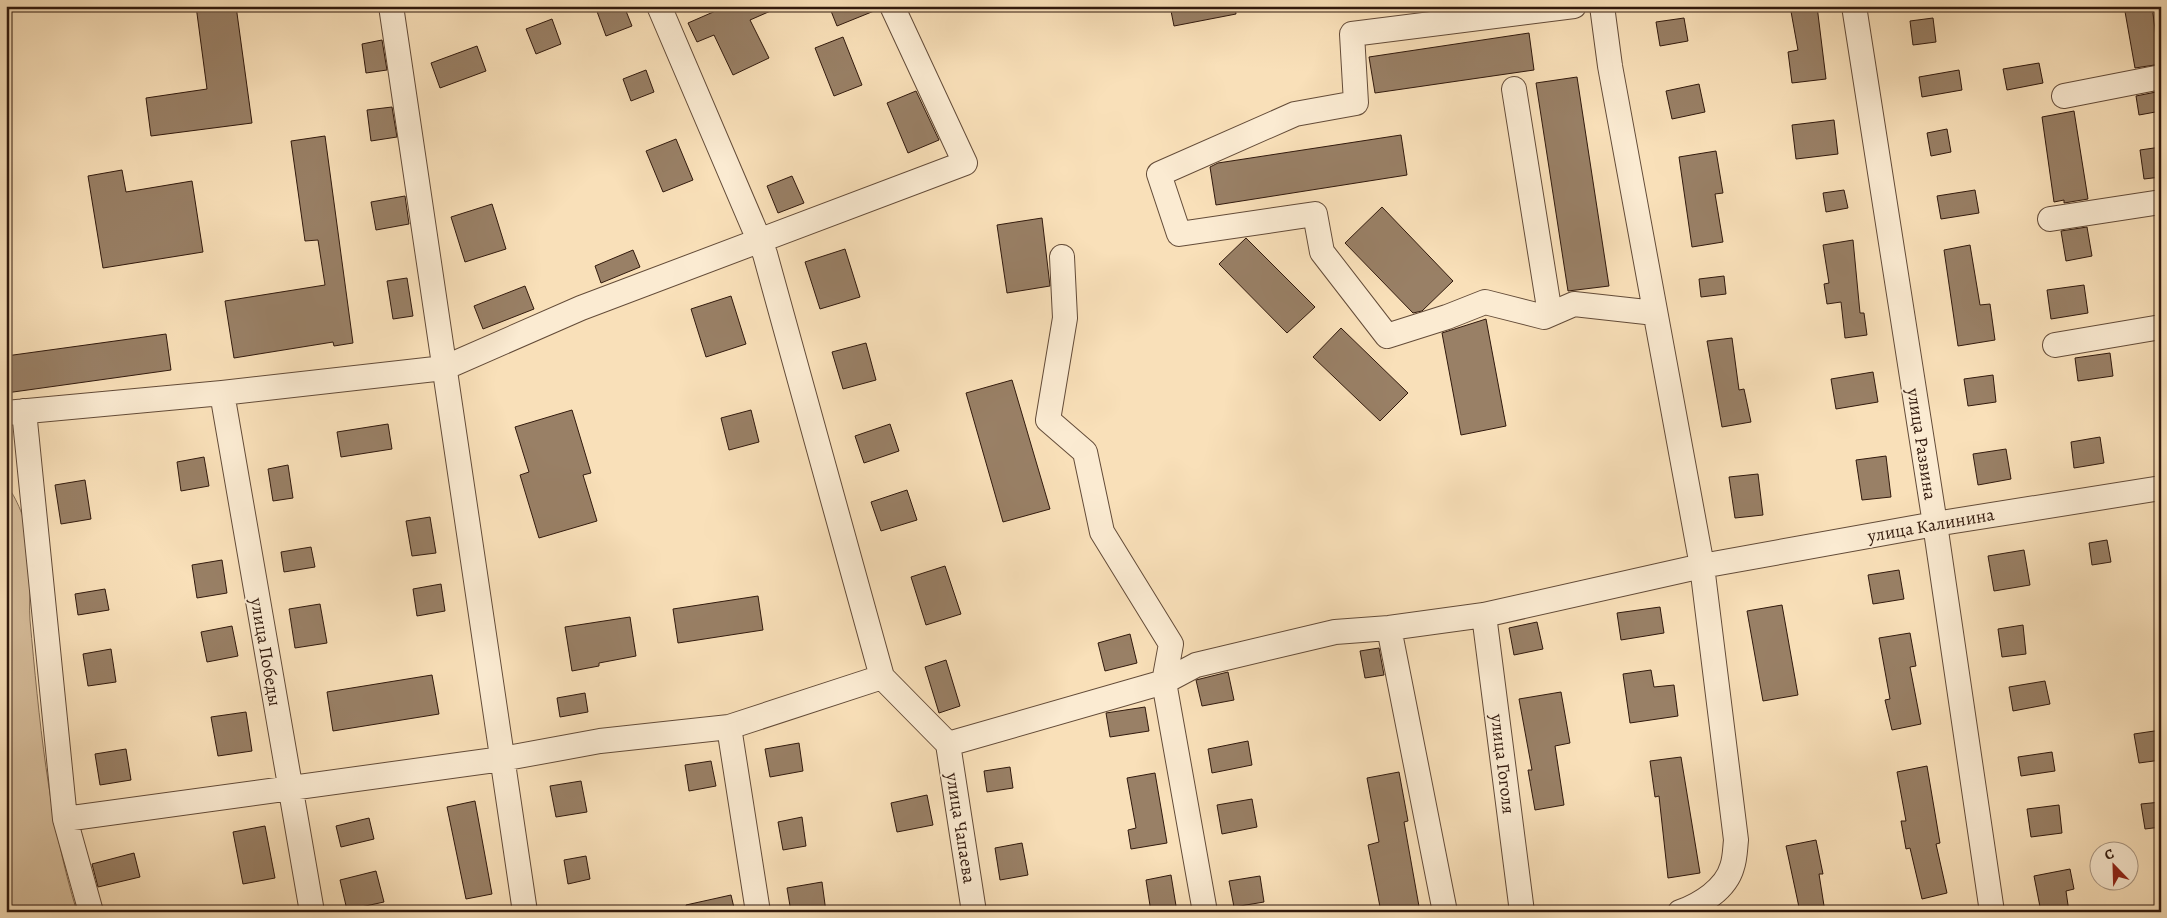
<svg xmlns="http://www.w3.org/2000/svg" width="2167" height="918" viewBox="0 0 2167 918" font-family="Alegreya,serif">
	<style>
		.green { fill: #d7be9c; stroke: #846c54 }
		.building { fill: #998066; stroke: #31190d }
		.lines { fill: none; stroke-linecap: round; stroke-linejoin: round }
		.minor-casing { stroke: #634b38; stroke-width: 26 }
		.minor { stroke: #fbebd2; stroke-width: 24 }
		.labels { text-anchor: middle; dominant-baseline: central; stroke-width: 4; stroke-linejoin: round; paint-order: stroke }
		.street-label { font-size: 18px; fill: #31190d; stroke: #fbebd2 }
	</style>
	<rect width="100%" height="100%" fill="#f9e0b9"/>
	<filter id="stains"><feTurbulence type="fractalNoise" baseFrequency=".004" numOctaves="4"/><feColorMatrix values="0 0 0 0 .2 0 0 0 0 .09 0 0 0 0 .02 0 0 0 .5 -.17"/></filter>
	<radialGradient id="worn" r=".72"><stop offset=".6" stop-color="#630" stop-opacity="0"/><stop offset="1" stop-color="#630" stop-opacity=".3"/></radialGradient>
	<path class="green" d="M6,485C16,495 27,525 30,540C34,565 28,594 30,620C39,718 48,818 77,912H6Z"/>
	<path class="building" d="M196,6H236L252,123L151,136L146,98L207,89Z
		M595,6H624L632,26L606,36Z
		M727,6H782L750,20L769,58L733,75L714,35L697,42L688,23Z
		M829,6H878L879,9L837,26Z
		M1170,6H1235L1236,14L1174,26Z
		M1790,6H1817L1826,79L1792,83L1788,52L1798,50Z
		M2124,6H2152L2156,37H2161V64L2135,68Z
		M1684,18L1688,41L1660,46L1656,22Z
		M1933,18L1936,42L1913,45L1910,21Z
		M552,19L561,44L536,54L526,29Z
		M1529,33L1534,70L1375,93L1369,57Z
		M843,37L862,85L834,96L815,48Z
		M382,40L387,70L366,73L362,44Z
		M477,46L486,71L440,88L431,63Z
		M2039,63L2043,83L2007,90L2003,69Z
		M646,70L654,92L631,101L623,79Z
		M1959,70L1962,90L1922,97L1919,77Z
		M1577,77L1609,286L1568,291L1536,83Z
		M1699,84L1705,112L1672,119L1666,91Z
		M916,91L939,140L908,153L887,103Z
		M2161,91V111L2139,115L2136,96Z
		M392,107L397,137L371,141L367,110Z
		M2074,111L2088,199L2064,203V200L2054,202L2042,117Z
		M1834,120L1838,154L1796,159L1792,125Z
		M1947,129L1951,152L1931,156L1927,133Z
		M1401,135L1407,175L1216,205L1210,167L1218,163Z
		M325,136L353,343L334,346L333,342L234,358L225,301L325,285L318,240L305,241L291,141Z
		M676,139L693,180L663,192L646,151Z
		M2161,147V177L2144,179L2140,150Z
		M1716,151L1723,193L1715,194L1723,242L1692,247L1679,157Z
		M122,170L126,192L192,181L203,252L103,268L88,176Z
		M792,176L804,203L778,213L767,186Z
		M1844,190L1848,208L1826,212L1823,193Z
		M1975,190L1979,213L1941,219L1937,196Z
		M405,196L409,224L376,230L371,202Z
		M492,204L506,249L465,262L451,217Z
		M1382,207L1453,281L1422,311L1413,313L1345,243Z
		M1042,218L1050,286L1007,293L997,225Z
		M2087,227L2092,256L2066,261L2061,231Z
		M1246,238L1315,307L1287,333L1219,264Z
		M1853,240L1860,313H1864L1867,335L1845,338L1841,302L1827,304L1824,284L1829,283L1823,245Z
		M1970,245L1980,305L1990,304L1995,340L1958,346L1944,250Z
		M845,249L860,297L820,309L805,262Z
		M633,250L640,267L601,283L595,266Z
		M1724,276L1726,294L1701,297L1699,279Z
		M407,278L413,316L393,319L387,281Z
		M2084,285L2088,313L2051,319L2047,290Z
		M525,286L534,309L483,329L474,306Z
		M731,296L746,344L706,357L691,309Z
		M1486,319L1506,426L1461,435L1442,333Z
		M1341,328L1408,393L1380,421L1313,357Z
		M166,334L171,370L6,393V356Z
		M1732,338L1739,390L1744,389L1751,422L1722,427L1707,341Z
		M866,343L876,380L843,389L832,352Z
		M2110,353L2113,376L2078,381L2075,358Z
		M1873,372L1878,402L1836,409L1831,379Z
		M1993,375L1996,402L1968,406L1964,379Z
		M1012,380L1050,509L1003,522L966,393Z
		M572,410L591,473L583,475L597,521L539,538L520,475L529,472L515,427Z
		M751,410L759,442L729,450L721,418Z
		M388,424L392,449L341,457L337,432Z
		M890,424L899,451L864,463L855,436Z
		M2100,437L2104,463L2074,468L2071,442Z
		M2006,449L2011,479L1978,485L1973,454Z
		M1886,456L1891,497L1862,500L1856,460Z
		M204,457L209,486L181,491L177,462Z
		M288,465L293,498L273,501L268,469Z
		M1758,474L1763,515L1735,518L1729,477Z
		M85,480L91,519L61,524L55,485Z
		M907,490L917,520L881,531L871,502Z
		M430,517L436,553L412,556L406,521Z
		M2107,540L2111,562L2092,565L2089,543Z
		M311,547L315,567L284,572L281,552Z
		M2024,550L2030,585L1994,591L1988,556Z
		M222,560L227,593L197,598L192,565Z
		M945,566L961,614L926,625L911,577Z
		M1899,570L1904,599L1873,604L1868,575Z
		M441,584L445,611L417,616L413,589Z
		M105,589L109,610L78,615L75,594Z
		M758,596L763,630L678,643L673,609Z
		M320,604L327,643L295,648L289,609Z
		M1782,605L1798,695L1763,701L1747,611Z
		M1660,607L1664,633L1621,640L1617,613Z
		M630,617L636,656L599,663V666L572,671L565,627Z
		M1537,622L1543,649L1514,655L1509,628Z
		M2023,625L2026,654L2002,657L1998,629Z
		M232,626L238,656L207,662L201,632Z
		M1910,633L1916,666L1910,667L1921,724L1892,730L1885,700L1890,699L1879,638Z
		M1130,634L1137,663L1105,671L1098,643Z
		M1379,648L1384,675L1365,678L1360,651Z
		M111,649L116,682L88,686L83,654Z
		M946,660L960,706L939,713L925,667Z
		M1651,670L1654,687L1674,685L1678,716L1630,723L1623,674Z
		M1228,672L1234,700L1202,706L1196,680Z
		M432,675L439,714L333,731L327,692Z
		M2045,681L2050,704L2013,711L2009,687Z
		M1561,692L1570,743L1555,746L1564,805L1535,810L1528,770H1532L1519,699Z
		M585,693L588,712L560,717L557,698Z
		M1145,707L1149,731L1110,737L1106,713Z
		M246,712L252,751L218,756L211,717Z
		M2161,730V760L2139,763L2134,734Z
		M1248,741L1252,765L1212,773L1208,749Z
		M799,743L803,771L770,777L765,749Z
		M126,749L131,780L100,785L95,754Z
		M2052,752L2055,771L2021,776L2018,757Z
		M1681,757L1700,873L1668,878L1659,796L1655,797L1650,761Z
		M711,761L716,786L689,791L685,765Z
		M1927,766L1940,843L1936,844L1947,893L1922,899L1910,848L1906,849L1901,821H1906L1897,772Z
		M1010,767L1013,788L987,792L984,771Z
		M1399,772L1408,821L1404,822L1420,912H1381L1368,845L1379,842L1367,778Z
		M1155,773L1167,843L1131,849L1128,830L1136,828L1127,778Z
		M581,781L587,812L556,817L550,786Z
		M927,795L933,825L897,832L891,803Z
		M1252,799L1257,827L1222,834L1217,805Z
		M475,801L492,894L466,899L447,807Z
		M2161,802V827L2145,829L2141,804Z
		M2059,805L2062,833L2031,837L2027,809Z
		M802,817L806,846L783,850L778,822Z
		M369,818L374,839L341,847L336,826Z
		M265,826L275,878L243,884L233,832Z
		M1816,840L1823,874H1819L1825,912H1800L1786,846Z
		M1022,843L1028,875L1000,880L995,848Z
		M134,853L140,877L98,887L92,864Z
		M586,856L590,879L568,884L564,860Z
		M2070,869L2074,889L2066,891L2069,912H2041L2034,876Z
		M376,871L384,902L347,910L340,880Z
		M1171,875L1177,912H1151L1146,880Z
		M1260,876L1264,902L1234,907L1229,881Z
		M822,882L826,912H791L787,888Z
		M731,895L735,912H687L686,905Z"/>
	<g class="lines">
		<g class="minor-casing">
			<path id="minor" d="M391,6L525,912
				M659,6L765,254L882,677
				M1574,6L1352,34L1356,103L1295,114L1159,174L1179,234L1315,214L1322,252L1387,336L1447,317L1485,302L1544,317L1574,304L1655,313
				M1602,6L1610,66L1702,566L1736,840C1735,849 1735,859 1732,867C1726,889 1700,905 1680,912
				M1854,6L1935,524L1992,912
				M1514,89L1550,314
				M2064,96L2161,77
				M2050,219L2161,202
				M1062,257L1065,318L1048,420L1085,452L1102,532L1171,644L1164,682L1205,912
				M2055,345L2161,327
				M222,393L312,912
				M24,411L65,819L91,912
				M6,413L222,393L444,368L581,308L965,163L892,6
				M1484,615L1522,912
				M1389,628L1445,912
				M729,727L758,912
				M948,744L1164,682L1196,665L1335,632L1389,628L1484,615L1702,566L1935,524L2161,488
				M948,744L974,912
				M65,819L502,759L600,741L729,727L882,677L948,744"/>
		</g>
		<use href="#minor" class="minor"/>
	</g>
	<g class="labels">
		<g class="street-label">
			<text transform="translate(1922 444) rotate(81)">улица Развина</text>
			<text transform="translate(1931 525) rotate(-10)">улица Калинина</text>
			<text transform="translate(266 652) rotate(80)">улица Победы</text>
			<text transform="translate(1503 764) rotate(83)">улица Гоголя</text>
			<text transform="translate(961 828) rotate(81)">улица Чапаева</text>
		</g>
	</g>
	<rect width="2167" height="918" fill="none" stroke="#f9e0b9" stroke-width="25"/>
	<rect x="8" y="8" width="2152" height="903" fill="none" stroke="#31190d" stroke-width="2.5"/>
	<rect x="12" y="12" width="2142" height="893" fill="none" stroke="#31190d"/>
	<g transform="translate(2114 866) rotate(337)"><circle r="24" fill="#fbebd2" stroke="#aa9783"/>
	<path d="M0-4L9 19L0 12L-9 19Z" fill="#8f2418"/>
	<text y="-8" font-size="14" font-weight="bold" text-anchor="middle" fill="#31190d">С</text>
	</g>
	<rect width="100%" height="100%" filter="url(#stains)"/>
	<rect width="100%" height="100%" fill="url(#worn)"/>
</svg>
